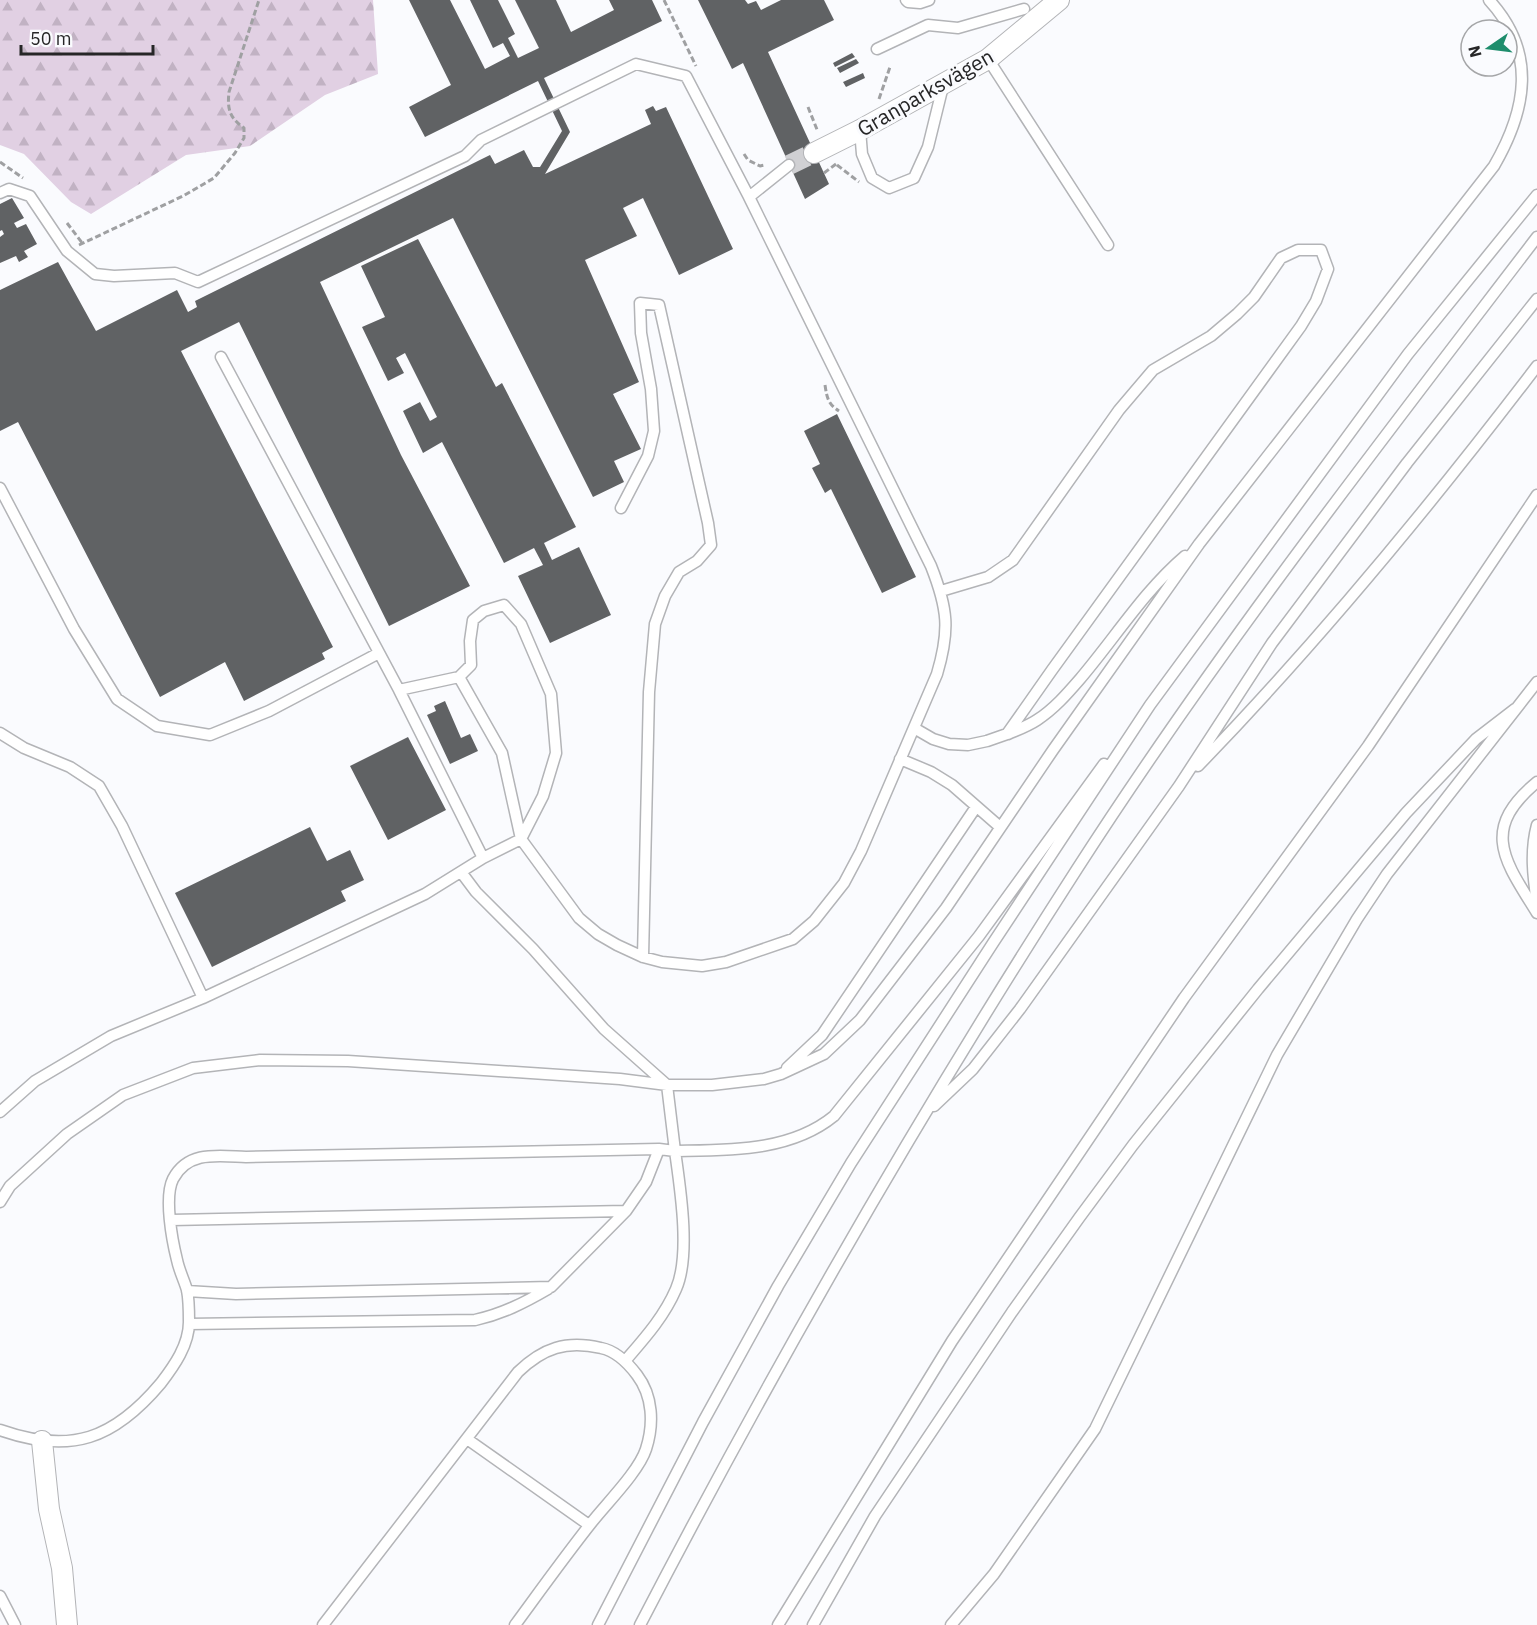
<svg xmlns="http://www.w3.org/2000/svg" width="1537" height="1625" viewBox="0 0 1537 1625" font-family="'IBM Plex Sans',sans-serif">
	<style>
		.forest { fill: url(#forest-firs) }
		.building { fill: #606264 }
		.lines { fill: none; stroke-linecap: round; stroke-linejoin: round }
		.street-tunnel { stroke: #d0d0d3; stroke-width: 20; stroke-dasharray: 20 10; stroke-linecap: butt }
		.lane-casing { stroke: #b3b4b7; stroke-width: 13 }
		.street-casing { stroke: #b3b4b7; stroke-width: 22 }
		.path { stroke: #9fa0a2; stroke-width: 3; stroke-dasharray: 6 3; stroke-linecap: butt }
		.lane { stroke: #fff; stroke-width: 10 }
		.street { stroke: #fff; stroke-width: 20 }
		.labels { text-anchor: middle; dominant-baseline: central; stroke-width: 6; stroke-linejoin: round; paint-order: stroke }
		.street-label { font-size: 21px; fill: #262627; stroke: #fafbfe }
	</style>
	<defs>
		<pattern id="forest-firs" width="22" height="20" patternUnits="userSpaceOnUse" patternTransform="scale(1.5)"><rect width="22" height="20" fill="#e1d0e3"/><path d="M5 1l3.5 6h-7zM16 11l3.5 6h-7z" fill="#c1b2c3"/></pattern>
	</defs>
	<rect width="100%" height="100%" fill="#fafbfe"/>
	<path class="forest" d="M0,0H373L378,74L325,95L250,146L186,155L91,214L71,202L24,154L0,145Z"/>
	<path class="building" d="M409,0H450L485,69L510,56L503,43L493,48L470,0H498L515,34L508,38L518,58L539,48L515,0H556L571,32L614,10L609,0H652L662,21L544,78L570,132L545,174L651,124L645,110L653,106L656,111L666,107L733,249L679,275L643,198L623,208L637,236L585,260L639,382L613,394L641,449L614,461L624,482L593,497L453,218L320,282L401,455L470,586L389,626L239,322L181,351L333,647L322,653L325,659L244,701L225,662L160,697L18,422L0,431V290L58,262L96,331L177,290L188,312L197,307L195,301L490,155L495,164L524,150L533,167H540L562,131L538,81L425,137L409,107L451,85Z
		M698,0H745L748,4L756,1L761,10L781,0H824L834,20L768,52L829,184L805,199L743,63L732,69Z
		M852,53L855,57L835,67L833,63Z
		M856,59L859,63L840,73L837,68Z
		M863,73L865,78L846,87L843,82Z
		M12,198L24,218L14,223L17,228L26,224L37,244L24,251L28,257L19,262L16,256L0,263V237L4,234L2,230L0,231V204Z
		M418,239L496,387L502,383L576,527L544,543L552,560L579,547L611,615L550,643L518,576L543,565L534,548L504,563L442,442L423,453L403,411L420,402L430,421L437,417L405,353L396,358L404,373L388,381L362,327L385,317L361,266Z
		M837,414L916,577L882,593L831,489L825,493L812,468L820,464L804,431Z
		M445,701L461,738L470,734L478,751L450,764L427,715L436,711L434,706Z
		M408,737L446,810L388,840L350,766Z
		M310,827L327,861L350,850L364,880L341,891L346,901L212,967L175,893Z"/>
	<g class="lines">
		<path class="street-tunnel" d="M789,165L814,153"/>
		<g class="lane-casing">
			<path id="lane" d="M906,0L908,2L920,3L929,0
				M877,49L928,25L958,28L1024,9
				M988,59L1108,245
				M860,130L862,154L872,178L889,188L914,178L928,147L943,86
				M0,193L9,189L30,196L67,251L95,274L114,276L175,273L198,282L465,156L481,140L636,64L686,76L749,197
				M221,357L399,690
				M0,488L74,629L117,699L157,726L210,735L269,711L379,653
				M621,508L648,456L654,431L651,389L641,333L640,303L659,305L708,523L711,545L697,561L679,572L665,596L655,624L649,692L643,957
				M914,728L933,739L949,744L968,745L987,741L1007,734L1052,670L1301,326L1316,301L1328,269L1321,250H1298L1281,258L1254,297L1237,314L1211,336L1153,370L1119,410L1013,560L988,577L941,591
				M0,733L24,748L70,767L99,786L122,826L203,998
				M1008,734C1017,730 1028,726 1037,720C1054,709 1067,694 1080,679C1115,638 1144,591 1185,556
				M900,759L931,772L952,785L1000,827
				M1198,766C1319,641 1431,505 1537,366
				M1537,782C1479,830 1505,861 1537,913
				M1537,825C1530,851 1533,876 1537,903
				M483,858L399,690L459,677L471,665L470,641L473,620L484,611L504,605L521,624L551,694L556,753L543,796L521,839L579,918L598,934L617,945L643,957L662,962L702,966L726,962L793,939L814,921L844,883L861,851L937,674C950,630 948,609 931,566L749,197L789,165
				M787,1068L822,1035L976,807
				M934,1106L973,1069L1020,1009L1179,786L1272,643L1407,463L1537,299
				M0,1112L35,1081L111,1036L203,998L425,894L483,858L521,839L502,753L459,677
				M0,1202L10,1186L67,1134L123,1095L193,1068L260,1060L348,1061L620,1079L667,1085H712L764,1079L781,1074L824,1054L860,1020L946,908L1053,750L1199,544L1494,166C1527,109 1537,52 1489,0
				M171,1220L626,1211
				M187,1291L236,1294L551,1287L626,1211L646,1182L659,1149
				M189,1324L475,1320C502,1314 524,1303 548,1289
				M625,1361C644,1339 664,1317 676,1289C691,1255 680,1187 675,1151C728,1150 790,1152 834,1116L979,936L1104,764
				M0,1430C71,1455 114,1439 161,1383C174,1366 189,1345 189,1322C189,1312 189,1300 187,1290C184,1280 179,1270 177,1260C172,1240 164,1197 173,1179C188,1150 219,1156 246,1157L659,1149L675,1151L667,1085L604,1029L533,949L476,892L461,872
				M467,1439L589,1525
				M0,1596L15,1625
				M323,1625L518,1372C543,1348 566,1340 601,1348C616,1351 628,1363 637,1375C653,1396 654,1424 646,1449C639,1471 607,1503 592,1522C565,1556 540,1591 515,1625
				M598,1625L703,1422L778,1286L851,1163L993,943L1150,705L1408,354L1537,195
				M640,1625C774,1367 919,1114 1077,869C1218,650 1379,444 1537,237
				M778,1625L952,1341L1184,998L1368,746L1537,495
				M813,1625L875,1516L1012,1312L1079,1218L1133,1145L1258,989L1406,813L1476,739L1515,709
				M951,1625L994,1574L1095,1429L1277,1055L1357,919L1387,874L1537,682"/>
		</g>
		<g class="street-casing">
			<path id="street" d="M814,153L860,130L988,59L1059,0
				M42,1441L49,1509L62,1568L67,1625"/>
		</g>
		<path class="path" d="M664,0L696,66
			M879,99L890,67
			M808,107L818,132
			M744,154L748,160L760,166L765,165
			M0,162L23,178
			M837,165L859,182
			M824,173L836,164
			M67,223L83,244
			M79,245L183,196L214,178L235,153L244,138V128C230,118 227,110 229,92L259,0
			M825,385C827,398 828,404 839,411"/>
		<use href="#lane" class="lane"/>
		<use href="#street" class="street"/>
	</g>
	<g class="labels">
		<g class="street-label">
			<text transform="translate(925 92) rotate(-30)">Granparksvägen</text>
		</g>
	</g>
	<g transform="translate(1489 48) rotate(256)"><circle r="28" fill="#fafbfe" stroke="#a5a6a8" stroke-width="1.5"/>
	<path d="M0-4.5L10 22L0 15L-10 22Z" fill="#1e8d6c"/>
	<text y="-9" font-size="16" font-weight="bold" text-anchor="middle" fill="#262627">N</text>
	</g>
	<path d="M21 45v9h132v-9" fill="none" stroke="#262627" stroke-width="3"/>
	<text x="30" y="45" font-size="18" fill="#262627" stroke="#fafbfe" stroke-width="4.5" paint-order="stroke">50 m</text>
</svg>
